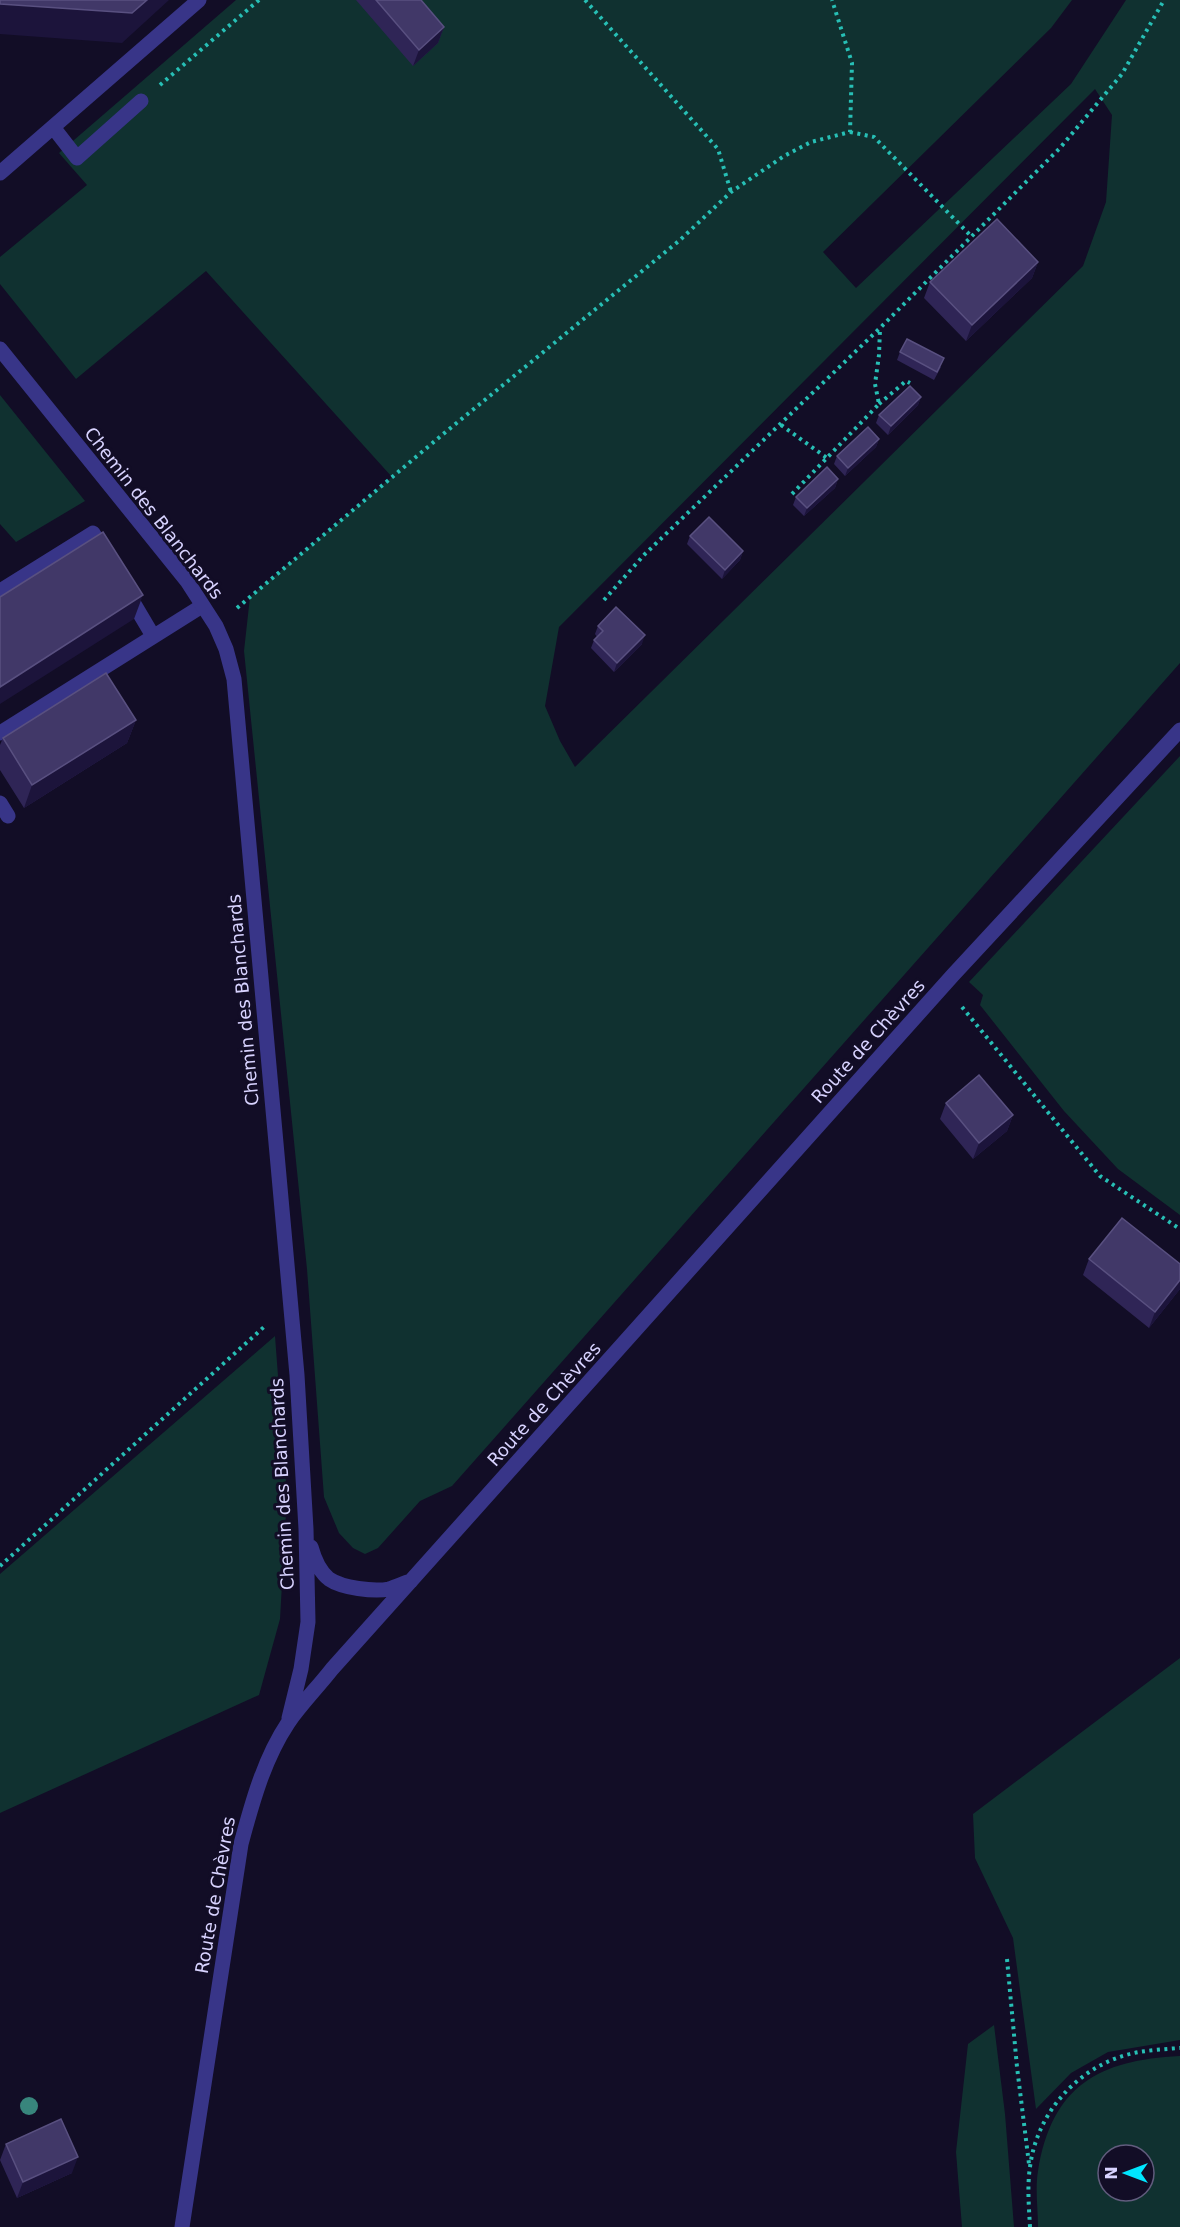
<svg xmlns="http://www.w3.org/2000/svg" width="1180" height="2227" viewBox="0 0 1180 2227" font-family="'DejaVu Sans',sans-serif">
	<style>
		.green { fill: #103130; fill-rule: evenodd }
		.lines { fill: none; stroke-linecap: round; stroke-linejoin: round }
		.path { stroke: #27bfb5; stroke-width: 4; stroke-dasharray: 3 4.5; stroke-linecap: butt }
		.lane { stroke: #383588; stroke-width: 15 }
		.street { stroke: #383588; stroke-width: 15 }
		.tree { fill: #38857c }
		.wall { fill: #2f2556 }
		.shaded-wall { fill: #1c143b }
		.building { fill: #413868; stroke: #595080; stroke-width: 1.5 }
		.labels { text-anchor: middle; dominant-baseline: central; stroke-width: 6; stroke-linejoin: round; paint-order: stroke }
		.street-label { font-size: 18px; fill: #d8d3ff; stroke: #120d26 }
	</style>
	<rect width="100%" height="100%" fill="#120d26"/>
	<path class="green" d="M236,0H1072L1051,28L823,252L856,288L1071,84L1126,0H1180V663L452,1486L420,1501L378,1548L365,1554L353,1548L339,1533L324,1497L307,1269L244,651L250,597L392,477L206,271L76,379L0,284V257L87,185L59,153ZM1095,89L1112,115L1106,202L1083,266L575,767L560,741L545,706L559,627Z
		M0,395L85,501L16,542L0,524Z
		M1180,756V1215L1118,1169L1064,1111L980,1005L983,995L969,982Z
		M275,1336L287,1496L280,1619L259,1695L0,1813V1574Z
		M1180,1658V2040L1108,2052L1071,2073L1036,2109L1013,1938L975,1858L973,1814Z
		M994,2025L1005,2114L1014,2227H962L956,2152L968,2044Z
		M1180,2056V2227H1038C1038,2209 1035,2189 1038,2171C1052,2086 1098,2060 1180,2056ZM1108,2155H1144V2191H1108Z"/>
	<g class="lines">
		<path class="path" d="M585,0L718,149L731,192
			M160,85L259,0
			M850,132L874,137L971,236
			M879,404L906,381L910,383
			M781,425L827,458
			M792,494L879,404L875,384L879,355L880,329
			M604,600L644,555L880,328L1060,148L1122,74L1164,0
			M237,608L442,435L680,240L731,192L784,156L811,142L850,132L852,63L832,0
			M962,1007L1100,1176L1180,1229
			M0,1566L265,1326
			M1007,1959L1017,2067L1029,2164
			M1030,2227C1029,2208 1027,2186 1030,2167C1037,2110 1082,2062 1139,2052C1152,2050 1166,2049 1180,2048"/>
		<path class="lane" d="M53,127L77,158L141,101
			M0,173L199,0
			M0,591L93,533L105,553
			M127,592L153,636
			M0,733L202,606
			M0,803L8,816"/>
		<path class="street" d="M0,349L187,581L216,626L226,649L234,679L297,1375L306,1529L308,1622L301,1669L289,1718
			M311,1547C314,1558 319,1571 329,1579C342,1588 374,1592 389,1589C396,1587 404,1583 411,1581
			M182,2227L241,1844C252,1803 264,1759 288,1723C301,1704 318,1687 332,1669L953,975L1180,730"/>
	</g>
	<circle class="tree" cx="29" cy="2106" r="9"/>
	<path class="wall" d="M356,0H421L444,27L438,43L413,66Z
		M1038,262L1032,278L966,341L924,298L930,282Z
		M900,352L941,367L934,380L897,360Z
		M921,397L918,405L888,435L876,423L879,415Z
		M879,439L876,447L845,476L834,464L837,456Z
		M838,479L835,488L804,516L793,505L796,497Z
		M690,536L743,551L740,560L722,579L687,544Z
		M598,626L642,644L614,672L591,648L594,640L597,637L595,634Z
		M136,720L127,743L24,808L0,770V745L3,738Z
		M946,1103L1013,1115L1007,1131L973,1159L940,1119Z
		M1089,1259L1180,1264V1289L1149,1328L1083,1275Z
		M6,2144L72,2173L17,2198L0,2160Z"/>
	<path class="shaded-wall" d="M147,0H169L122,43L0,34V4Z
		M444,27L438,43L413,66L419,50Z
		M1038,262L1032,278L966,341L972,325Z
		M921,397L918,405L888,435L891,426Z
		M879,439L876,447L845,476L848,468Z
		M838,479L835,488L804,516L807,508Z
		M743,551L740,560L722,579L725,570Z
		M143,595L134,619L0,704V687Z
		M645,635L642,644L614,672L617,663Z
		M136,720L127,743L24,808L32,785Z
		M1013,1115L1007,1131L973,1159L979,1143Z
		M1180,1280V1289L1149,1328L1155,1312Z
		M78,2157L72,2173L17,2198L23,2182Z"/>
	<path class="building" d="M0,0H147L132,13L0,4Z
		M376,0H421L444,27L419,50Z
		M997,219L1038,262L972,325L930,282Z
		M907,339L944,358L937,372L900,352Z
		M910,386L921,397L891,426L879,415Z
		M868,427L879,439L848,468L837,456Z
		M827,467L838,479L807,508L796,497Z
		M709,517L743,551L725,570L690,536Z
		M103,532L143,595L0,687V597Z
		M616,607L645,635L617,663L594,640L603,631L598,626Z
		M106,673L136,720L32,785L3,738Z
		M979,1075L1013,1115L979,1143L946,1103Z
		M1122,1218L1180,1264V1280L1155,1312L1089,1259Z
		M61,2119L78,2157L23,2182L6,2144Z"/>
	<g class="labels">
		<g class="street-label">
			<text transform="translate(154 513) rotate(52)">Chemin des Blanchards</text>
			<text transform="translate(243 1000) rotate(-95)">Chemin des Blanchards</text>
			<text transform="translate(868 1041) rotate(-48)">Route de Chèvres</text>
			<text transform="translate(544 1404) rotate(-48)">Route de Chèvres</text>
			<text transform="translate(282 1484) rotate(-93)">Chemin des Blanchards</text>
			<text transform="translate(215 1895) rotate(-80)">Route de Chèvres</text>
		</g>
	</g>
	<g transform="translate(1126 2173) rotate(270)"><circle r="28" fill="#120d26" stroke="#615c7d" stroke-width="1.5"/>
	<path d="M0-4.5L10 22L0 15L-10 22Z" fill="#00e5fe"/>
	<text y="-9" font-size="16" font-weight="bold" text-anchor="middle" fill="#d8d3ff">N</text>
	</g>
</svg>
